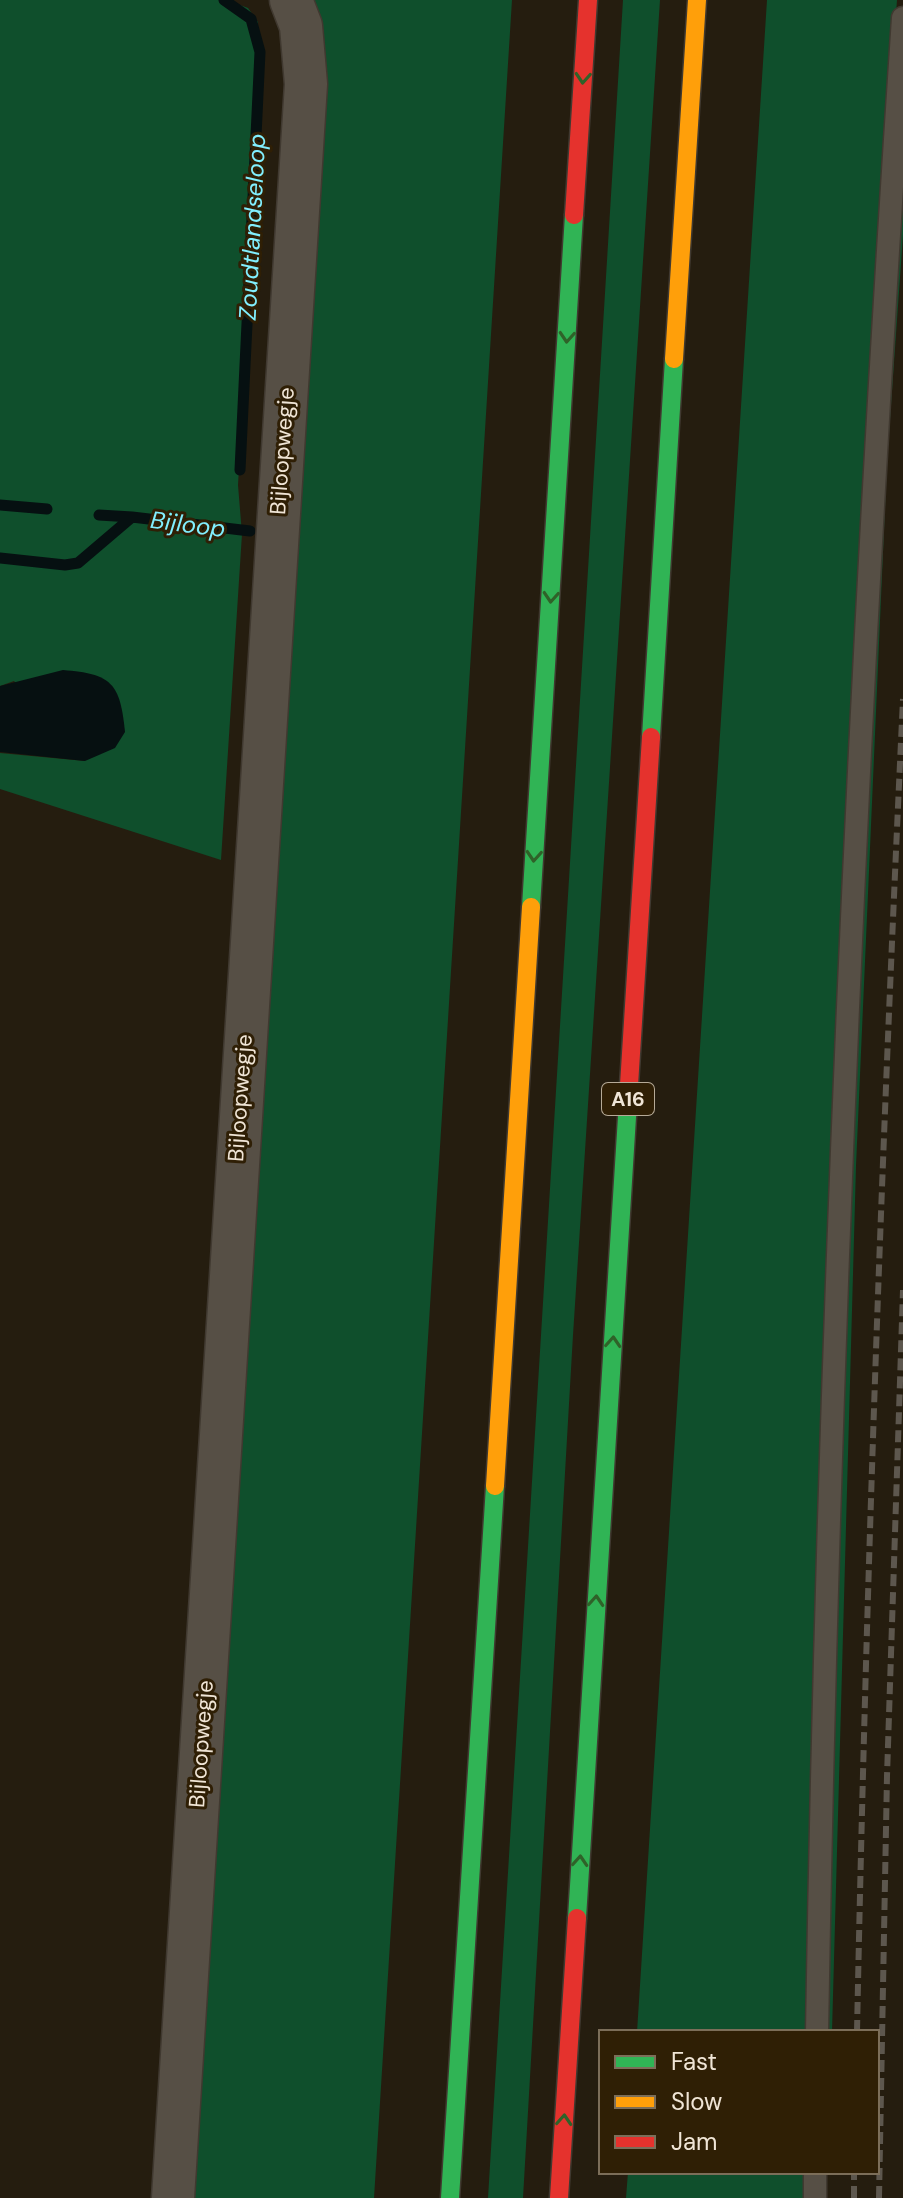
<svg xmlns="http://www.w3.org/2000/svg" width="903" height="2198" viewBox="0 0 903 2198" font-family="'DM Sans',sans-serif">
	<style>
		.green { fill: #0f4f2c }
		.water { fill: #061011 }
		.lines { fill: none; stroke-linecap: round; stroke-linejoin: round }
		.stream { stroke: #061011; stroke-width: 11 }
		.lane-casing { stroke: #403930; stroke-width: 25 }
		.street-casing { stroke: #403930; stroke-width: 45 }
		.fast-casing { stroke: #403930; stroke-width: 21 }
		.slow-casing { stroke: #403930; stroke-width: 21 }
		.jam-casing { stroke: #403930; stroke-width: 21 }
		.lane { stroke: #564f45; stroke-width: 22 }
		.street { stroke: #564f45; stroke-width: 42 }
		.fast { stroke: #30b455; stroke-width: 18 }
		.slow { stroke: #ff9f0a; stroke-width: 18 }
		.jam { stroke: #e5322d; stroke-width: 18 }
		.rail { stroke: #5d574e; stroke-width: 6; stroke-dasharray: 12 6; stroke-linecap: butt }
		.oneway { stroke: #2f6229 }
		.labels { text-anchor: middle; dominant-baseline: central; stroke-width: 6; stroke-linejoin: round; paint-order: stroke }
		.shield { fill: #2f1f05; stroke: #b6aa97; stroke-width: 2 }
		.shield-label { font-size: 20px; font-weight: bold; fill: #f0e5d6 }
		.street-label { font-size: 22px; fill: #f0e5d6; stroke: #2f1f05 }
		.water-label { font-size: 24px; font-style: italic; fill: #81effe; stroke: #2f1f05 }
	</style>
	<rect width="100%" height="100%" fill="#251d0f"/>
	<path class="green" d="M0,0H226L248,8L258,22V149L238,485L242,534L221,860L0,789V753L85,761L14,681L0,686Z
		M307,0H512L374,2198H187Z
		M623,0H660L573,1335L523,2198H488Z
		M767,0H897L890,96L810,2032H637Z
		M903,140V235L887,462L856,1166L832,2032H825L837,1559L866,801Z
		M628,2172H807L806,2198H626Z"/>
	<path class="water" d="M63,670C112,674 120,683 125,732L115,748L85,761L0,752V686Z"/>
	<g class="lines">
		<path class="stream" d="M224,0L251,19L260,52L240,470
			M0,505L47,509
			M99,515L132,517
			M0,558L65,565L78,563L132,517L250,531"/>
		<g class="lane-casing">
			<path id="lane" d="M817,2032C828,1360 858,688 903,18
				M815,2198V2172"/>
		</g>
		<g class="street-casing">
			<path id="street" d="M173,2198L306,84L301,26L291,0"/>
		</g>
		<g class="fast-casing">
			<path id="fast" d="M651,737L674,359
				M531,907L574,215
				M577,1918L628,1101
				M450,2198L495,1486"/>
		</g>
		<g class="slow-casing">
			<path id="slow" d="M674,359L697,0
				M495,1486L531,907"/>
		</g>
		<g class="jam-casing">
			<path id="jam" d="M574,215L588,0
				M628,1101L651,737
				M559,2198L577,1918"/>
		</g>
		<use href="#lane" class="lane"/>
		<use href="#street" class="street"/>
		<use href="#fast" class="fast"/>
		<use href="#slow" class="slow"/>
		<use href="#jam" class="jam"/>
		<path class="rail" d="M857,2032C866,1587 882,1143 903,699
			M854,2198V2172
			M879,2198L887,1776L903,1290"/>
	</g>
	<defs><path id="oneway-chevron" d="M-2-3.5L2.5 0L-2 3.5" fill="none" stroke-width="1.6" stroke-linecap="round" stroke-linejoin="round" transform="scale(2)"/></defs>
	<g class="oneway">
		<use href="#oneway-chevron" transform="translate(583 78) rotate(94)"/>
		<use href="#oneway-chevron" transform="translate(567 337) rotate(94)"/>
		<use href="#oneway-chevron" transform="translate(551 597) rotate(94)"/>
		<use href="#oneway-chevron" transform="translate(534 856) rotate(94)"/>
		<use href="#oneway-chevron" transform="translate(613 1342) rotate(-86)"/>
		<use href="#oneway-chevron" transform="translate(596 1601) rotate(-86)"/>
		<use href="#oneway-chevron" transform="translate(580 1861) rotate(-86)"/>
		<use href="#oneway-chevron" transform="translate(564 2120) rotate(-86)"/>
	</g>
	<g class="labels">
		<rect class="shield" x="602" y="1083" width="52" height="32" rx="6"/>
		<g class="shield-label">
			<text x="628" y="1099">A16</text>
		</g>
		<g class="street-label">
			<text transform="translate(282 451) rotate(-86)">Bijloopwegje</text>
			<text transform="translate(240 1098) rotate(-86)">Bijloopwegje</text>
			<text transform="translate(201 1744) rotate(-86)">Bijloopwegje</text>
		</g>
		<g class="water-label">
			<text transform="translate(252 227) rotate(-87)">Zoudtlandseloop</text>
			<text transform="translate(188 524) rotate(7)">Bijloop</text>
		</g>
	</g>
	<rect x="599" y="2030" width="280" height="144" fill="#2f1f05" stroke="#7c6e59" stroke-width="2"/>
	<rect x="615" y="2056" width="40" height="12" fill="#30b455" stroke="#7c6e59" stroke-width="2"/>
	<text x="671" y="2070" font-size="24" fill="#f0e5d6">Fast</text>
	<rect x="615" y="2096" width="40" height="12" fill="#ff9f0a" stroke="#7c6e59" stroke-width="2"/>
	<text x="671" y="2110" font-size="24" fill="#f0e5d6">Slow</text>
	<rect x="615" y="2136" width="40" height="12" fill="#e5322d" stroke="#7c6e59" stroke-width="2"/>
	<text x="671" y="2150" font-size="24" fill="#f0e5d6">Jam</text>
</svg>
